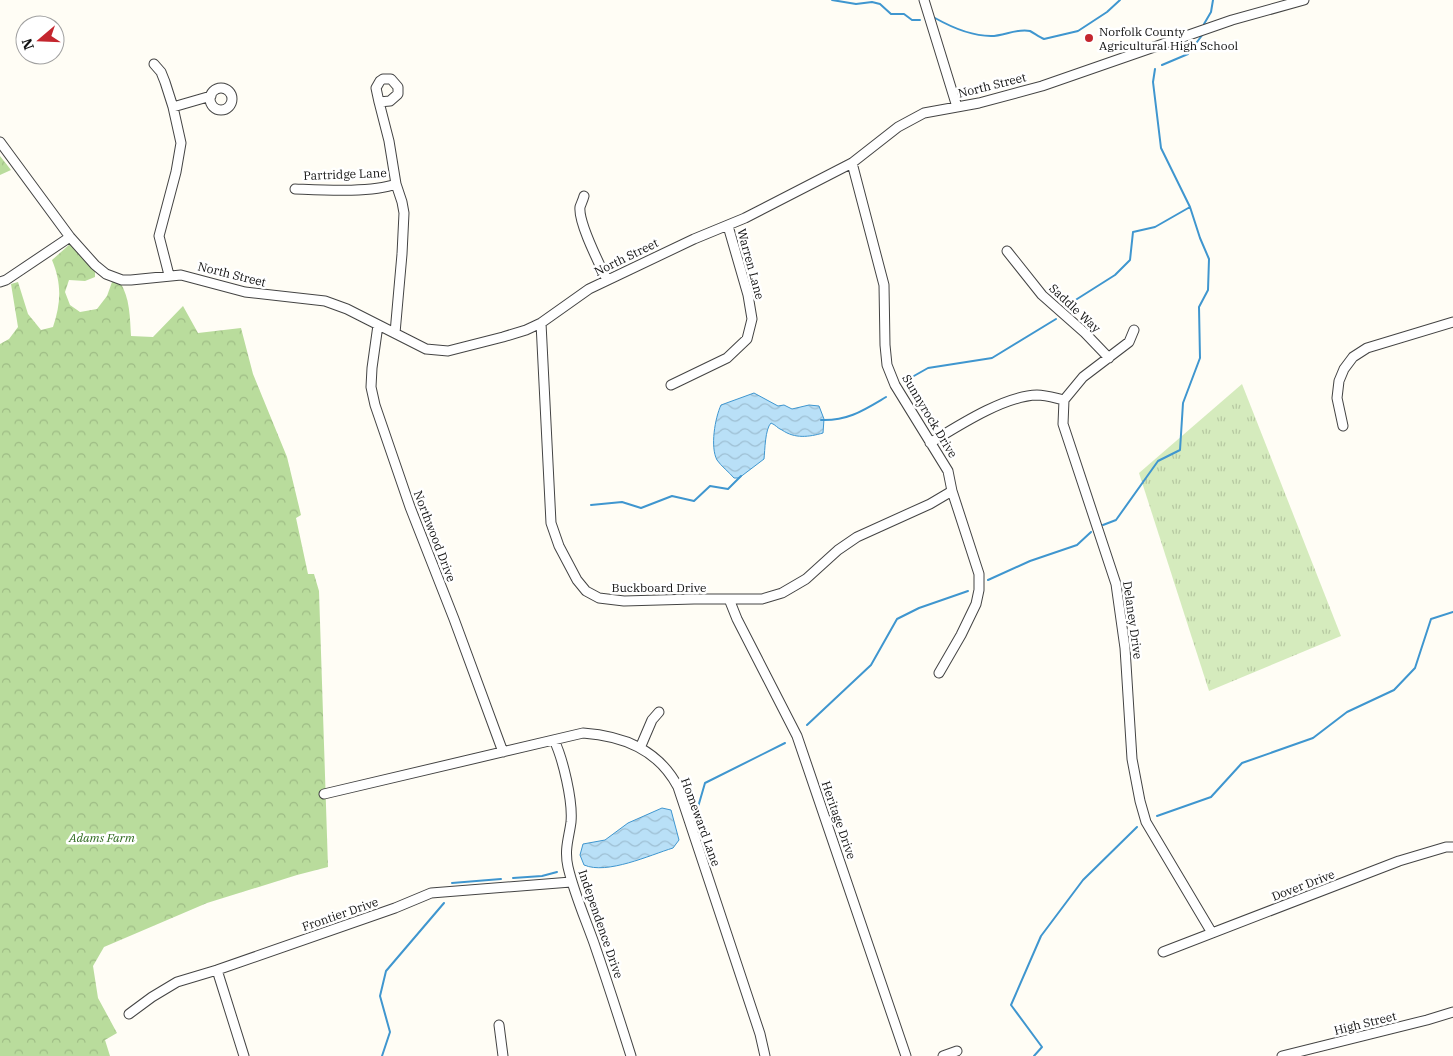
<svg xmlns="http://www.w3.org/2000/svg" width="1453" height="1056" viewBox="0 0 1453 1056" font-family="'IBM Plex Serif',serif">
	<style>
		.grass { fill: url(#grass-tufts) }
		.forest { fill: url(#forest-crowns) }
		.water { fill: url(#water-waves); stroke: #3f96cf }
		.lines { fill: none; stroke-linecap: round; stroke-linejoin: round }
		.stream { stroke: #3f96cf; stroke-width: 2 }
		.minor-casing { stroke: #444; stroke-width: 11 }
		.minor { stroke: #fff; stroke-width: 9 }
		.poi-dot { fill: #c4262e; stroke: #fff; stroke-width: 2 }
		.labels { text-anchor: middle; dominant-baseline: central; stroke-width: 5; stroke-linejoin: round; paint-order: stroke }
		.poi-label { font-size: 12px; fill: #111; stroke: #fff; text-anchor: start }
		.street-label { font-size: 12px; fill: #111; stroke: #fff }
		.park-label { font-size: 12px; font-style: italic; fill: #2f6b1f; stroke: #fff }
	</style>
	<defs>
		<pattern id="grass-tufts" width="24" height="20" patternUnits="userSpaceOnUse" patternTransform="scale(1.25)"><rect width="24" height="20" fill="#d5ebbd"/><path d="M3 7l-1-3M5 7V3M7 7l1-3M15 17l-1-3M17 17v-4M19 17l1-3" fill="none" stroke="#b6c8a1"/></pattern>
		<pattern id="forest-crowns" width="20" height="18" patternUnits="userSpaceOnUse" patternTransform="scale(1.25)"><rect width="20" height="18" fill="#b9dc9c"/><path d="M2 6a3 3 0 1 1 6 0M12 15a3 3 0 1 1 6 0" fill="none" stroke="#9ebc85"/></pattern>
		<pattern id="water-waves" width="16" height="10" patternUnits="userSpaceOnUse" patternTransform="scale(1.25)"><rect width="16" height="10" fill="#b9e0f7"/><path d="M0 5q4-4 8 0t8 0" fill="none" stroke="#9ebfd3"/></pattern>
	</defs>
	<rect width="100%" height="100%" fill="#fffdf5"/>
	<path class="grass" d="M1242,384L1341,636L1209,691L1139,473Z"/>
	<path class="forest" d="M0,156L11,170L0,175Z
		M70,244L95,269V277L85,281L69,280L65,292L70,305L80,312L97,309L107,296L112,282H120C130,298 130,318 131,336L153,337L183,306L198,333L241,328L253,374L287,457L301,515L296,518L308,574H314L319,591L328,867L297,875L207,903L104,947L93,966L98,998L117,1033L105,1040L110,1056H0V344L9,339L18,327L11,284L18,282L28,314L41,330L53,327C61,303 62,284 52,260Z"/>
	<path class="water" d="M754,393L778,406L784,405L792,409L809,405L819,406L824,419L823,433C809,437 795,439 782,430C777,428 776,425 771,423C765,429 765,450 764,459L739,478H734C729,472 721,466 717,460C710,447 715,418 721,405Z
		M662,808L671,810L679,840L673,848C650,855 607,875 584,865L580,855L583,844L605,840L628,823Z"/>
	<g class="lines">
		<path class="stream" d="M832,0L856,4L872,2L880,4L891,14H904L912,20H920
			M935,18C951,27 973,36 991,36C1004,36 1017,28 1030,31C1034,33 1039,37 1044,39L1078,31L1107,12L1120,0
			M1204,24L1211,12L1213,0
			M1162,65L1188,54L1203,34
			M1066,306L1115,275L1130,260L1133,232L1155,227L1190,207
			M905,381L928,368L992,358L1056,319
			M821,420C848,421 864,410 886,397
			M591,505L622,502L641,508L672,496L694,501L710,486L728,489L741,476
			M1103,525L1116,520L1158,461L1180,450L1183,403L1200,358L1199,307L1208,290L1209,259L1200,238L1190,207L1161,148L1153,82L1155,69
			M988,580L1030,561L1077,545L1091,532
			M807,725L871,665L897,619L919,608L968,591
			M698,807L705,783L785,743
			M1157,816L1211,797L1242,763L1313,738L1347,712L1394,690L1415,668L1431,619L1453,612
			M513,878L542,876L557,872
			M452,883L501,879
			M382,1056L390,1032L380,996L386,971L444,903
			M1034,1056L1042,1047L1011,1005L1041,936L1083,880L1137,827"/>
		<g class="minor-casing">
			<path id="minor" d="M924,0L957,107
				M154,64L161,72L165,82L173,107L181,143L176,172L159,236L169,275
				M383,79H391L398,87V94L390,101L379,102L376,88L380,81Z
				M210 99a11 11 0 1 1 22 0a11 11 0 1 1-22 0Z
				M379,102L389,141L396,184L402,202L404,213L402,254L395,333
				M173,107L211,96
				M0,142L70,237L95,265L106,274L122,280H131L181,275L245,292L325,301L347,309L426,349L448,351L503,337L526,330L541,323L589,289L694,239L745,218L852,163L898,127L924,113L979,103L1042,86L1232,20L1304,0
				M852,163L884,285L885,345L887,365L895,385L948,471L952,491L979,574V590L976,604L961,635L939,673
				M295,189C322,190 371,193 396,184
				M584,196C583,200 581,204 580,207C578,223 600,265 607,280
				M1007,251L1042,295L1085,333L1109,358
				M0,282L6,280L70,237
				M541,323L551,523L559,546L577,580L586,591L599,598L624,601L694,599H762L782,593L806,579L838,550L857,537L930,504L952,491
				M378,325L372,368L371,387L375,405L410,507L454,619L503,752
				M1134,330L1129,342L1083,377L1064,400L1063,424L1116,584L1125,648L1132,759L1140,801L1146,822L1212,933
				M671,385L727,358L747,339L752,319L748,295L728,226
				M1343,426L1337,398L1339,381L1344,369L1353,357L1367,348L1453,322
				M930,443C958,426 1004,396 1037,395C1046,395 1055,398 1064,400
				M729,599L737,619L797,736L906,1056
				M554,740C563,759 573,801 571,822C569,838 564,849 568,867C574,893 585,918 594,943C607,981 619,1018 631,1056
				M640,748L652,720L659,712
				M324,794L583,733C623,736 658,749 678,787L760,1034L765,1056
				M1163,952L1399,861L1446,847H1453
				M217,970L244,1056
				M129,1014L152,997L177,982L217,970L395,908L431,893L571,882
				M499,1025L503,1056
				M943,1056L957,1051
				M1282,1056L1427,1020L1453,1012"/>
		</g>
		<use href="#minor" class="minor"/>
	</g>
	<circle class="poi-dot" cx="1089" cy="38" r="5"/>
	<g class="labels">
		<g class="poi-label">
			<text x="1099" y="31">Norfolk County<tspan x="1099" dy="14">Agricultural High School</tspan></text>
		</g>
		<g class="street-label">
			<text transform="translate(992 85) rotate(-14)">North Street</text>
			<text transform="translate(345 174) rotate(-2)">Partridge Lane</text>
			<text transform="translate(626 257) rotate(-26)">North Street</text>
			<text transform="translate(751 264) rotate(75)">Warren Lane</text>
			<text transform="translate(232 274) rotate(14)">North Street</text>
			<text transform="translate(1075 308) rotate(43)">Saddle Way</text>
			<text transform="translate(930 416) rotate(59)">Sunnyrock Drive</text>
			<text transform="translate(435 536) rotate(69)">Northwood Drive</text>
			<text x="659" y="587">Buckboard Drive</text>
			<text transform="translate(1133 620) rotate(82)">Delaney Drive</text>
			<text transform="translate(839 820) rotate(71)">Heritage Drive</text>
			<text transform="translate(701 822) rotate(70)">Homeward Lane</text>
			<text transform="translate(1303 885) rotate(-21)">Dover Drive</text>
			<text transform="translate(340 914) rotate(-19)">Frontier Drive</text>
			<text transform="translate(601 924) rotate(71)">Independence Drive</text>
			<text transform="translate(1365 1023) rotate(-14)">High Street</text>
		</g>
		<g class="park-label">
			<text x="102" y="837">Adams Farm</text>
		</g>
	</g>
	<g transform="translate(40 40) rotate(251)"><circle r="24" fill="#ffffff" stroke="#a0a0a0"/>
	<path d="M0-4L9 19L0 12L-9 19Z" fill="#c4262e"/>
	<text y="-8" font-size="14" font-weight="bold" text-anchor="middle" fill="#111111">N</text>
	</g>
</svg>
